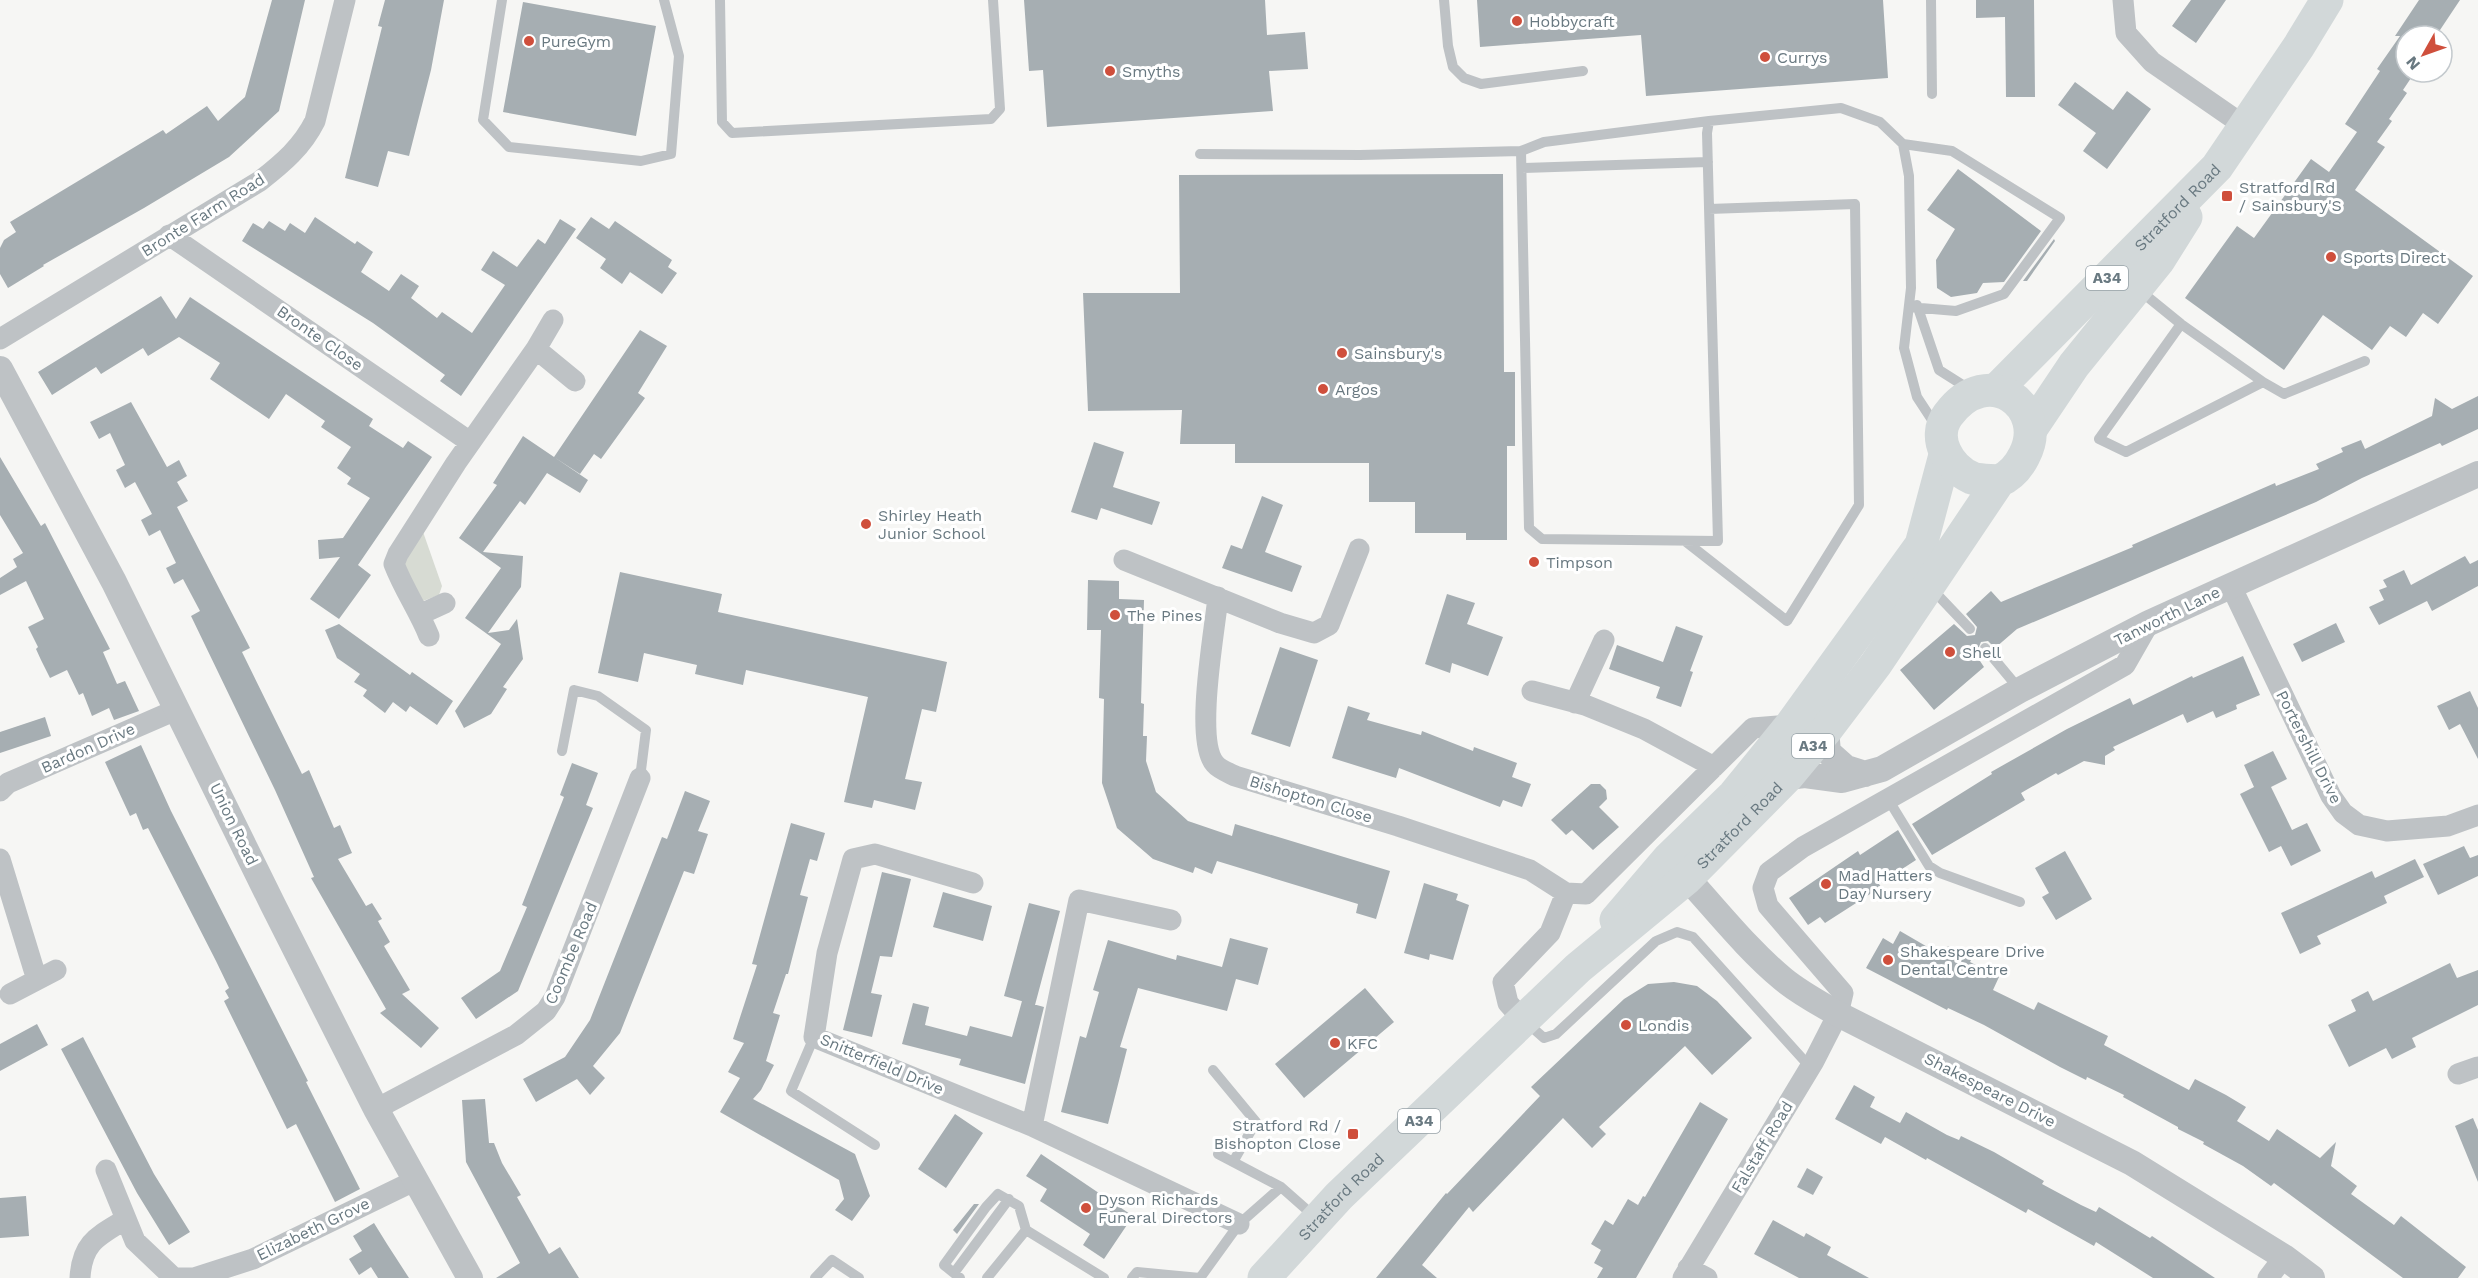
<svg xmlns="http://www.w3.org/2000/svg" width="2478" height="1278" viewBox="0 0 2478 1278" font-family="'Work Sans',sans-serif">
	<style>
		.green { fill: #d7dbd3 }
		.building { fill: #a6aeb2 }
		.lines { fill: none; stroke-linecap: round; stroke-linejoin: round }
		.service { stroke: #bec2c5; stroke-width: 10 }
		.minor { stroke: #bec2c5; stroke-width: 21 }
		.tertiary { stroke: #bec2c5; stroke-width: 26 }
		.trunk { stroke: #d2d8d9; stroke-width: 33 }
		.poi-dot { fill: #cf4f3c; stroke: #fff; stroke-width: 2 }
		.labels { text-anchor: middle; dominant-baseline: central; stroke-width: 6; stroke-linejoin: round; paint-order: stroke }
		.shield { fill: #fff; stroke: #96a1a7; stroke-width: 1.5 }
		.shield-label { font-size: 15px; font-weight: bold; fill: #697981 }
		.poi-label { font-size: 16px; fill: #697981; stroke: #fff; text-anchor: start }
		.street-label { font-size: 16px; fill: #697981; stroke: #fff }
	</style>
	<rect width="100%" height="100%" fill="#f6f6f4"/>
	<path class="green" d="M422,529L442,586L439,595L423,601L401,569Z"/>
	<path class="building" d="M272,0H305L279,111L229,157L144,208L43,265L44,266L8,288L0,274V248L4,240L16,232L10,222L163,130L166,134L207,106L218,121L245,97Z
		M385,0H444L431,70L409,156L388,151L378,187L345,178L382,27L378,26Z
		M1024,0H1265L1267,35L1305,32L1308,69L1269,71L1273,111L1047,127L1043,70L1029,71Z
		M1477,0H1883L1888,78L1646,96L1641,35L1480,47Z
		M1976,0H2034L2035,97H2006L2005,17L1976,18Z
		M2191,0H2226L2196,43L2172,26Z
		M2419,0H2460L2436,36H2406V72H2415L2403,90L2407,93L2389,119L2392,121L2377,142L2385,147L2355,190L2473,276L2438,324L2423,313L2406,337L2390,326L2372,350L2323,315L2284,370L2185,298L2237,226L2254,238L2311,159L2329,172L2357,132L2345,124L2380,71L2377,69L2400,36H2395Z
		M523,2L656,26L636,136L503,112Z
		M2075,82L2113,110L2127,91L2151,109L2107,169L2083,151L2096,133L2058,105Z
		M1958,169L2041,231L2004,282L1983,283L1977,293L1951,297L1937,288L1936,260L1955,229L1927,210Z
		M1503,174L1504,372H1515V446H1507V540H1466V533H1415V502H1369V463H1235V444H1180L1182,410L1088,411L1083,293H1180L1179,175Z
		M315,217L355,244L357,241L373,252L361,272L389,291L401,274L419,286L411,298L437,318L442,312L472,333L505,285L481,270L493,251L517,267L538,239L545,244L560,219L576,229L461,396L440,381L445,375L373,323L242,241L253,223L263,229L269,221L285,231L290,223L305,233Z
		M591,217L609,229L615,221L672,260L668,267L677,273L662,294L630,272L622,284L600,268L606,259L576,238Z
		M2054,239L2055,241L2027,281H2023Z
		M161,296L176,319L190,297L373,419L369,426L403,448L408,441L432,457L358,565L371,575L339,619L310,599L340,557L319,559L318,540L343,538L370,498L347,484L351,478L337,468L351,447L321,427L325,421L286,394L269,419L210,379L220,363L179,337L148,356L143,348L101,374L96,367L52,395L38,372Z
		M640,330L667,346L638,393L645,398L601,459L594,454L580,474L554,457Z
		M2478,396V429L2442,446L2440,443L2362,478L2316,502L2017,629L1995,648L1988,641L1981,642L1978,649L1983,658L1980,661L1984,667L1934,710L1900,670L1954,624L1967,636L1975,635L1977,627L1966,614L1991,591L2001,602L2133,547L2132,545L2275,483L2276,486L2319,469L2316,464L2343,452L2341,448L2361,440L2365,449L2432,416L2435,398L2452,409Z
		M131,402L167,467L179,460L187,476L177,482L188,501L177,507L250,648L242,652L302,774L309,770L334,828L340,825L352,853L338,859L366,906L372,903L382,919L378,921L390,942L384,946L410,990L402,994L439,1028L421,1048L380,1013L386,1009L311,878L314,877L275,790L191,616L200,611L183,579L174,584L166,568L176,563L160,530L149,536L141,520L152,514L135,482L125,488L116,470L125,465L110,433L99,439L90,422Z
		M523,436L588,480L580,493L547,473L525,505L520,501L483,552L523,556L521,587L488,633L509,630L517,619L523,659L503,687L507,689L491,714L464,728L455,711L501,644L465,618L501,568L459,538L497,485L493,483Z
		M1094,442L1124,452L1113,487L1160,502L1152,525L1101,508L1097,520L1071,512Z
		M0,457L41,526L45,523L110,649L103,652L117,684L125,681L139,711L114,720L109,708L92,716L83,693L79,695L67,670L50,678L41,660L36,649L38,647L28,627L44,619L26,581L0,595V578L17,567L13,559L23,553L0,515Z
		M1262,496L1283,505L1265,552L1302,566L1292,592L1222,568L1231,545L1242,549Z
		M2465,556L2470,564L2478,560V586L2432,611L2427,601L2379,625L2369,607L2384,600L2379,590L2387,587L2383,580L2404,570L2411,585Z
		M620,572L722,594L718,612L947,662L936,712L922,709L905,779L922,782L915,810L874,800L872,808L844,802L868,697L746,670L743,685L695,674L697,665L644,653L638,682L598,673Z
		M1088,580L1119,581V599L1144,600L1141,703L1144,704L1143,736H1147L1146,761L1156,792L1188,821L1232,836L1235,824L1390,871L1376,919L1356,913L1358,904L1217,861L1212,874L1195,867L1193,873L1153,859L1117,828L1102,783L1104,699L1099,698L1101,630H1087Z
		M1447,594L1475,603L1467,624L1503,637L1488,676L1452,663L1450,673L1425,664Z
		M2336,623L2345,642L2302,662L2293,644Z
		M339,624L410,675L412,672L453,701L437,725L410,706L406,712L393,702L385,713L363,696L367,690L354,682L360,674L337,658L325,630Z
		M1676,626L1703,636L1690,671L1693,672L1681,707L1656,698L1660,687L1609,669L1617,645L1663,662Z
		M1280,647L1318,660L1290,747L1251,734Z
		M2243,656L2260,695L2236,705L2237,709L2216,718L2213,711L2187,723L2183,714L2113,747L2115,750L2105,756V765L2084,761L2058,775L2056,773L2021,793L2025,800L1932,855L1912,824L1992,774L1991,772L2067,729L2130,698L2133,705L2192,676L2193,678Z
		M2470,691L2478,708V759L2460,724L2449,730L2437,706Z
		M1348,706L1370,713L1367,720L1421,735L1422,731L1473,751L1474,747L1517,763L1512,777L1531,784L1522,807L1503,800L1500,807L1399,768L1396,778L1332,758Z
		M45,717L51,736L0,753V732Z
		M141,745L171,811L308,1081L306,1082L360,1189L335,1202L296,1124L287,1129L224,1001L229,998L225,991L229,988L216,961L148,828L143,830L136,813L130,816L105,762Z
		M2273,751L2287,779L2271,787L2292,830L2307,823L2321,851L2291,866L2281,846L2269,852L2240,794L2254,787L2244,765Z
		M572,763L598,773L586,805L593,808L518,991L476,1019L461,998L500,971L527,907L522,905L564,797L560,795Z
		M1591,784H1600L1606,790L1607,799L1599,807L1619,827L1593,850L1572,830L1566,835L1551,820Z
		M685,791L710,801L698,831L708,834L694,874L684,871L620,1033L593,1066L605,1078L590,1095L577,1079L536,1102L523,1079L565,1057L590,1020L662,837L667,839Z
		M791,823L825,833L817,861L810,859L800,895L808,897L788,974H786L773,1013L780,1015L766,1061L774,1065L761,1090L753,1099L855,1154L870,1196L852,1221L835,1210L844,1199L839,1180L720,1112L740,1078L728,1072L744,1043L733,1039L757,965L752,964Z
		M1898,830L1916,860L1879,884L1881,887L1825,923L1820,917L1808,925L1789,898L1858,851L1860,855Z
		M2464,846L2470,858L2478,855V876L2438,895L2423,864Z
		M2065,851L2092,899L2056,920L2042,897L2049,893L2035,868Z
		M2415,859L2424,877L2384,896L2387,903L2317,936L2321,944L2300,954L2281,913L2372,871L2375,878Z
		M882,872L911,879L892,957L880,956L871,993L882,995L872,1037L843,1030Z
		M1424,883L1458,894L1456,900L1469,905L1453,960L1430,954L1429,960L1404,953Z
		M943,892L992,906L983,941L933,927Z
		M1029,903L1060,911L1035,1005L1004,996Z
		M1900,931L1943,956L1948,946L1972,958L1970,962L1999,977L1993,990L2034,1010L2038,1002L2108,1036L2104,1045L2189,1090L2195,1079L2226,1095L2246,1107L2237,1121L2269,1141L2277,1129L2320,1158L2336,1142L2331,1166L2357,1186L2351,1194L2394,1225L2401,1216L2466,1267L2458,1278H2403L2274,1183L2271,1186L2243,1166L2203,1144L2204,1142L2178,1129V1127L2123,1097L2124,1095L2087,1077L2086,1080L2060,1067L1984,1025L1948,1008L1947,1010L1866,968L1883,938L1893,944Z
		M1230,938L1268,948L1258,985L1236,979L1227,1011L1138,988L1120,1047L1127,1049L1108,1124L1061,1112L1080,1036L1086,1038L1099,992L1093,990L1108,940L1176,960L1177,955L1222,967Z
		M2450,963L2457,978L2478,970V1005L2412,1038L2416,1047L2392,1059L2386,1048L2349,1067L2328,1025L2356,1011L2351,1000L2368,991L2373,1001Z
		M1674,982L1697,986L1717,1001L1752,1038L1712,1075L1685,1046L1599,1127L1606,1134L1592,1148L1563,1118L1473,1212L1469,1207L1422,1265L1437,1278H1376L1446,1193L1447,1194L1540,1096L1531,1087L1624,999L1648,984Z
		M1365,988L1394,1022L1304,1098L1275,1064Z
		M1022,1001L1044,1007L1025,1084L959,1065L961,1059L902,1044L913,1003L929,1007L925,1025L967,1036L970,1026L1012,1037Z
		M37,1024L48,1045L0,1071V1044Z
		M83,1037L154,1174L190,1232L169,1245L137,1193L61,1049Z
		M1854,1085L1875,1097L1870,1107L1900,1123L1906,1112L1947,1135L1959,1140L1961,1136L1994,1152L2044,1181L2042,1184L2081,1205L2096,1212L2099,1207L2150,1238L2152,1236L2215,1278H2153L2096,1242L2094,1246L2028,1209L2026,1213L1927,1158L1926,1160L1885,1137L1881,1144L1835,1119Z
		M485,1099L489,1143H494L502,1163L521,1195L517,1197L549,1254L560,1247L579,1278H496L520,1263L466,1162L462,1100Z
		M1700,1102L1728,1119L1636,1278H1597L1603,1268L1594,1263L1601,1250L1591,1244L1605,1220L1613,1225L1628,1199L1638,1205L1643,1196L1645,1197Z
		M955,1114L983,1133L946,1188L918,1169Z
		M2473,1118L2478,1130V1182L2455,1126Z
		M1041,1154L1133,1216L1104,1259L1083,1245L1090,1234L1040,1201L1047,1189L1026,1176Z
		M1807,1168L1823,1177L1813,1195L1797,1187Z
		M26,1196L29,1236L0,1238V1198Z
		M974,1204H979L957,1234L953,1230Z
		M1773,1220L1804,1237L1806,1233L1831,1247L1827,1255L1869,1278H1799L1754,1254Z
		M374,1223L387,1244L409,1278H378L371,1267L359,1275L349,1259L362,1251L353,1236Z"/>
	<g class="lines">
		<path class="service" d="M502,0L483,120L509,147L641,161L671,154L679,56L664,0
			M720,0L722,122L732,133L991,119L1000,109L993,0
			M1444,0L1448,46L1453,67L1464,78L1481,84L1583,71
			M1931,0L1932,94
			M1709,121L1707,133L1718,541L1542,539L1529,528L1521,151L1544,142L1709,121L1841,108L1880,122L1903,144L1909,176L1911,288L1904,348L1917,397L1936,426
			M1903,144L1952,151L2060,218L2004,294L1956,311L1909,307
			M1200,154L1360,155L1521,151
			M1522,168L1708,162
			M2137,293L2149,298L2181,324L2263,382L2126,452L2099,439L2181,324
			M1917,305L1939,370L1969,389
			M2263,382L2284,394L2365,361
			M1685,541L1787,621L1859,505L1855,204L1709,209
			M1931,588L1970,629
			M1985,648L2020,690
			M562,751L574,690L598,696L646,730L640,778
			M1888,799L1929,866L1940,873L2020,902
			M1527,1023L1544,1038L1556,1034L1656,941L1677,932L1693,937L1810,1067
			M814,1037L791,1091L875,1145
			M1213,1070L1256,1122L1233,1162
			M1218,1154L1281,1187L1315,1217
			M954,1273L1009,1199
			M815,1278L832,1260L859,1278
			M960,1278L944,1265L986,1207L998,1194L1019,1206L1026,1230
			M987,1278L1026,1230L1104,1278
			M1132,1278L1137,1272L1200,1278L1239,1224L1281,1187"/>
		<path class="minor" d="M2123,0L2126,33L2152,62L2246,127
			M169,235L470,442
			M0,339L260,181C283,163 302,147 315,121L345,0
			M536,349L575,381
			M1124,560L1280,623L1314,633L1329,625L1359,549
			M2231,586L2331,796L2343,813L2359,825L2387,831L2448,826L2478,815
			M1218,597C1215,629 1194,741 1215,764C1219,769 1229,773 1235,776L1398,826L1530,870L1566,893
			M421,614L445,603
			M429,636C419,611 404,590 394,564L398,554L456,463L536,349L553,320
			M1532,691L1585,705L1644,729L1714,767
			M1575,703L1604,640
			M0,791L8,783L178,709
			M0,859L37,980
			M973,883L875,854L853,859L827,953L814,1037L1032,1126
			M1171,920L1079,900L1032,1126L1239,1224
			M10,994L56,970
			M1523,1020L1508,1003L1503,982L1550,933L1566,893L1586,894L1753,728L1791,725
			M2458,1074L2478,1067
			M376,1109L516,1035L546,1011L555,997L640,778
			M106,1170L135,1241L173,1277
			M1688,1268L1707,1278
			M80,1278C82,1242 98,1236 126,1219
			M173,1278H194L253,1259L416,1180
			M1683,1278L1814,1061L1838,1014L1843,993L1768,906L1763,888L1769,872L1803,847L2125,665L2149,623
			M2268,1278L2284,1257"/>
		<path class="tertiary" d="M0,369L114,582L273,905L376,1109L470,1278
			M1826,730L1828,752L1846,768L1865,774
			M1787,777L1805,775L1842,780L1882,769L2020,690L2149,623L2478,474
			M1687,878C1718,912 1748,950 1783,979C1800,993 1819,1003 1838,1014L2132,1163L2284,1257L2312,1278"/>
		<g class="trunk">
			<path id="s1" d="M1997,389L2217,167L2299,46L2327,0"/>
			<path d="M2031,429L2074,365L2159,260L2186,217"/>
			<path d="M1616,920L1669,858L1734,795L1791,725L1921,545L1945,455"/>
			<path id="s2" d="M1264,1278L1339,1196L1578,968L1687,878L1787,777L1826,730L1876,664L1999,481C2011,476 2018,468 2024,456C2050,407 1988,360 1948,415C1931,438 1949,468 1972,478C1980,481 1991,480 1999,481"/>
		</g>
	</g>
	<g class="poi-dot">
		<circle cx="1517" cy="21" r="6"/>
		<circle cx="529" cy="41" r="6"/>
		<circle cx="1765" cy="57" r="6"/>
		<circle cx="1110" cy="71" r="6"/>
		<rect x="2221" y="190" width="12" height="12" rx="3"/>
		<circle cx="2331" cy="257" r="6"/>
		<circle cx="1342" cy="353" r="6"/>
		<circle cx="1323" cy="389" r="6"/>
		<circle cx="866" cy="524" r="6"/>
		<circle cx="1534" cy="562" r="6"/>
		<circle cx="1115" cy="615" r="6"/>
		<circle cx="1950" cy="652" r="6"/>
		<circle cx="1826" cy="884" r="6"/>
		<circle cx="1888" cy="960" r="6"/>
		<circle cx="1626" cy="1025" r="6"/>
		<circle cx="1335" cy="1043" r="6"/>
		<rect x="1347" y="1128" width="12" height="12" rx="3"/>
		<circle cx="1086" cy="1208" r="6"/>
	</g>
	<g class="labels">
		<g class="shield">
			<rect x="2086" y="266" width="42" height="24" rx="4.5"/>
			<rect x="1792" y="734" width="42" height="24" rx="4.5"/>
			<rect x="1398" y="1109" width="42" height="24" rx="4.5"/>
		</g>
		<g class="shield-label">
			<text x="2107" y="278">A34</text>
			<text x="1813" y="746">A34</text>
			<text x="1419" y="1121">A34</text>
		</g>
		<g class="poi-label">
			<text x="1529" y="21">Hobbycraft</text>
			<text x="541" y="41">PureGym</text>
			<text x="1777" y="57">Currys</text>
			<text x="1122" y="71">Smyths</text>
			<text x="2239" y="187">Stratford Rd<tspan x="2239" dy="18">/ Sainsbury'S</tspan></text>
			<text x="2343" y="257">Sports Direct</text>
			<text x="1354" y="353">Sainsbury's</text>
			<text x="1335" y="389">Argos</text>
			<text x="878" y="515">Shirley Heath<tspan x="878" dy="18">Junior School</tspan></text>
			<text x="1546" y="562">Timpson</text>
			<text x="1127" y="615">The Pines</text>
			<text x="1962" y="652">Shell</text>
			<text x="1838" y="875">Mad Hatters<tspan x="1838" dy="18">Day Nursery</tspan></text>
			<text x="1900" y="951">Shakespeare Drive<tspan x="1900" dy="18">Dental Centre</tspan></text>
			<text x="1638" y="1025">Londis</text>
			<text x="1347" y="1043">KFC</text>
			<text x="1341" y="1125" text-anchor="end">Stratford Rd /<tspan x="1341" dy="18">Bishopton Close</tspan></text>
			<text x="1098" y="1199">Dyson Richards<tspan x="1098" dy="18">Funeral Directors</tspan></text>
		</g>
		<g class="street-label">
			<text stroke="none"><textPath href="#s1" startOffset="256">Stratford Road</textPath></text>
			<text transform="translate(203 215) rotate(-32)">Bronte Farm Road</text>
			<text transform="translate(320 338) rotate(35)">Bronte Close</text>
			<text transform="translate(2167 616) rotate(-26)">Tanworth Lane</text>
			<text transform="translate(2309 747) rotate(63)">Portershill Drive</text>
			<text transform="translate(88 748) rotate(-24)">Bardon Drive</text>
			<text transform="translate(1311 799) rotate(17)">Bishopton Close</text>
			<text transform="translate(234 824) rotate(64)">Union Road</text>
			<text stroke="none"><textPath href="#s2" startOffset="657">Stratford Road</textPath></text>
			<text transform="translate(571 953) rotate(-67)">Coombe Road</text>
			<text transform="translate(882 1064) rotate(23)">Snitterfield Drive</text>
			<text transform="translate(1990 1090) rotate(27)">Shakespeare Drive</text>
			<text transform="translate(1762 1147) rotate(-59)">Falstaff Road</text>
			<text stroke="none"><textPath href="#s2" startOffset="112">Stratford Road</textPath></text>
			<text transform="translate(313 1229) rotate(-26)">Elizabeth Grove</text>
		</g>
	</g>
	<g transform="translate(2424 54) rotate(230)"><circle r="28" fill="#ffffff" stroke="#c3c9cd" stroke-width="1.5"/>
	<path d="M0-4.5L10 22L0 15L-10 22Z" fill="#cf4f3c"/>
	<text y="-9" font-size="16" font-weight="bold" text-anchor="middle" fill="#697981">N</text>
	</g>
</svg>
